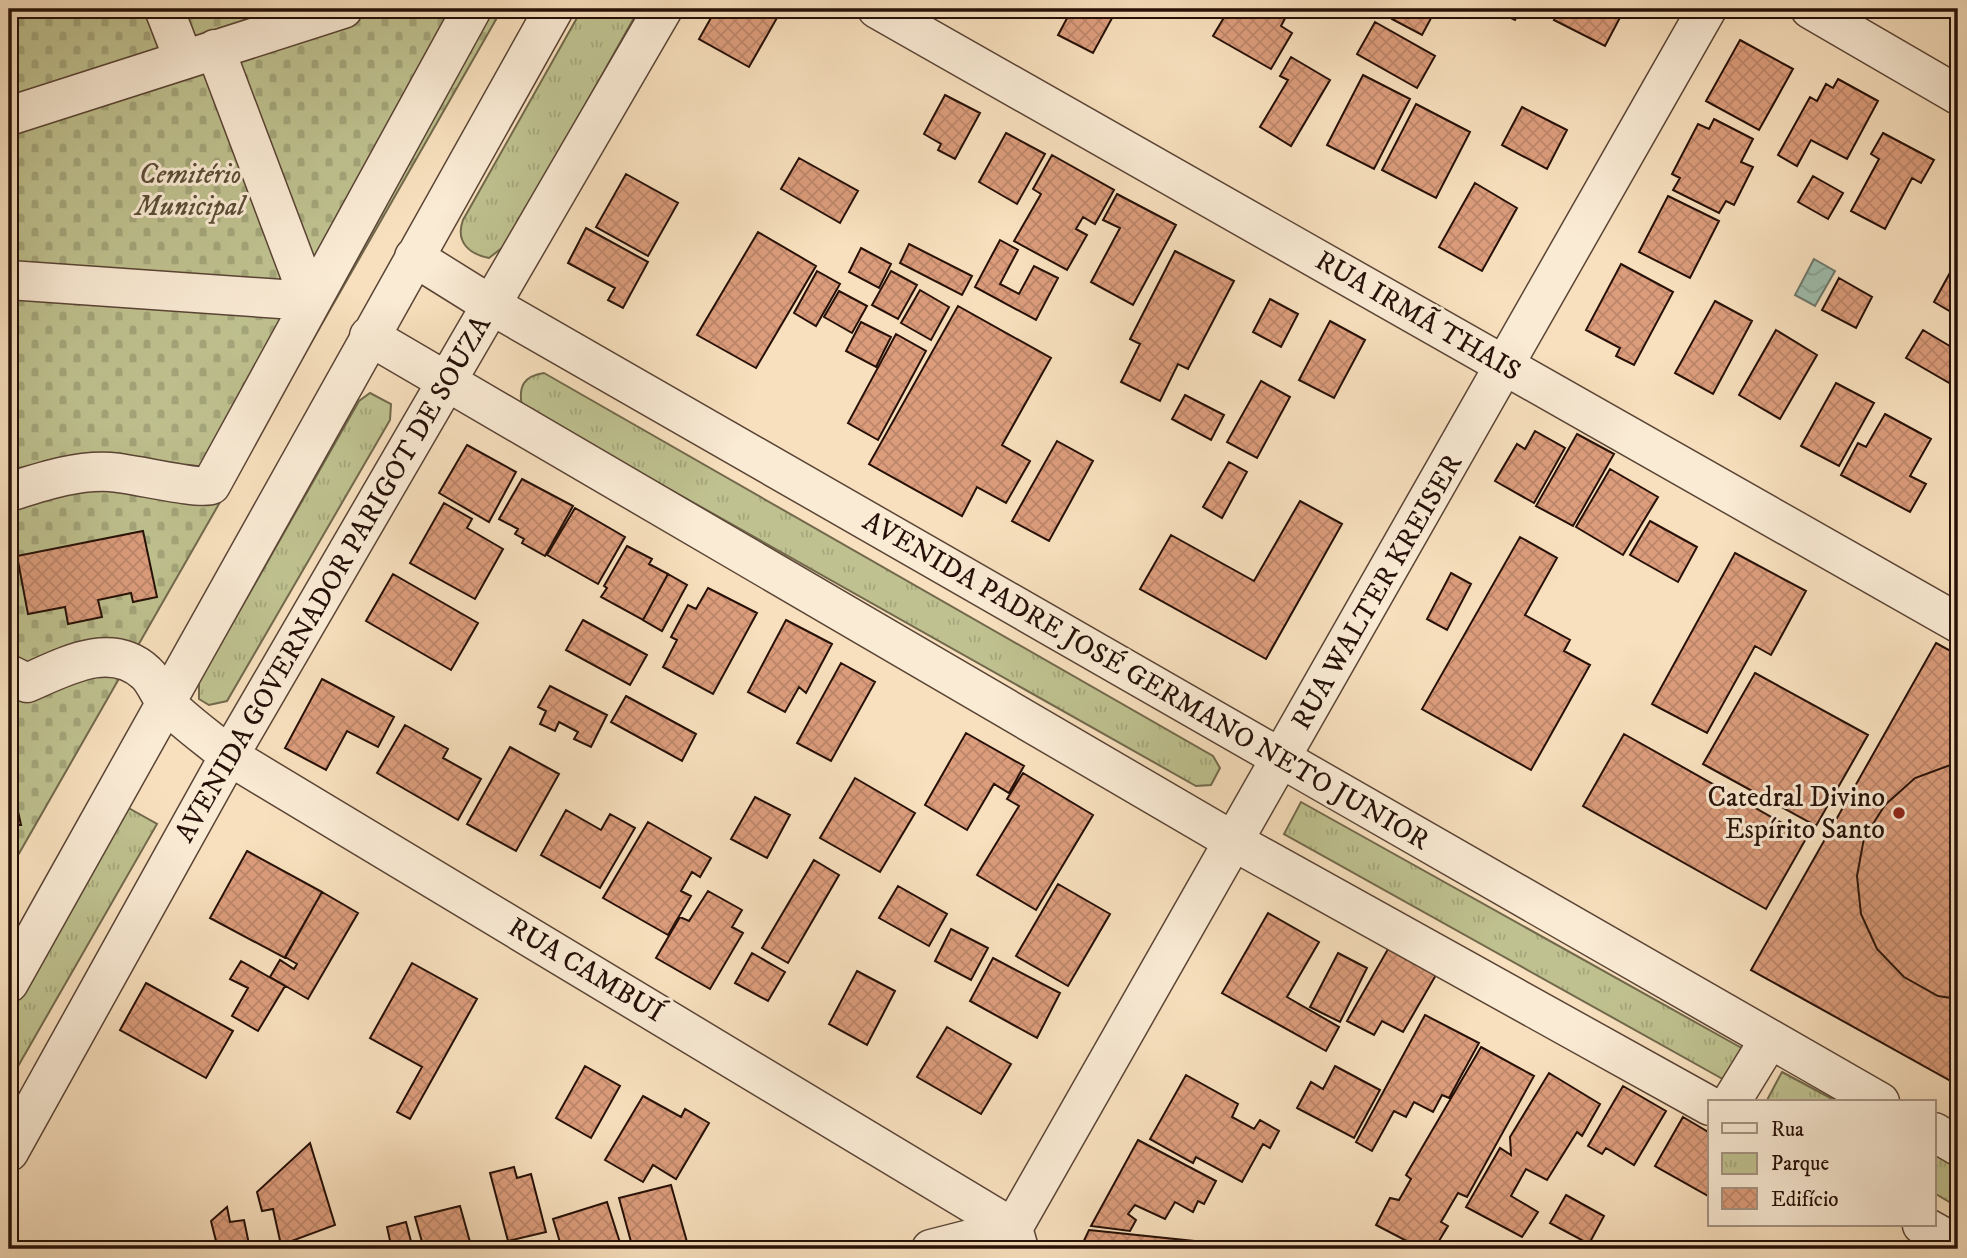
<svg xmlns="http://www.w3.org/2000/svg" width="1967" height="1258" viewBox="0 0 1967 1258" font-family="'IM FELL DW Pica',serif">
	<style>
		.cemetery { fill: url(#cemetery-stones); stroke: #72694c; stroke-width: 2 }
		.park { fill: url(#park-tufts); stroke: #72694c; stroke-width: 2 }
		.water { fill: url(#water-waves); stroke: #6e786b; stroke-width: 2 }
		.building { fill: url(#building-cross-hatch); stroke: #261007; stroke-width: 2 }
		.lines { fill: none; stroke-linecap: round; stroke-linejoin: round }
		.minor-casing { stroke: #5a4435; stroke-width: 41 }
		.minor { stroke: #faebd5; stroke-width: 38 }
		.poi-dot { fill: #8f2418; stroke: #faebd5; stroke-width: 2.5 }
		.labels { text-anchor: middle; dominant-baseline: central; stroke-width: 6; stroke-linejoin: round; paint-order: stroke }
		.park-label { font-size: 28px; font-style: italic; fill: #5c4e37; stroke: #faebd5 }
		.street-label { font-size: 28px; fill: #261007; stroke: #faebd5 }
		.poi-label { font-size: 28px; fill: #261007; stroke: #faebd5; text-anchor: end }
	</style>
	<defs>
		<pattern id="cemetery-stones" width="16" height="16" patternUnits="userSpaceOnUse" patternTransform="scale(1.75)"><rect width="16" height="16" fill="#bfc290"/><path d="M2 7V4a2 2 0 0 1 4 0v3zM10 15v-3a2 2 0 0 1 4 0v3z" fill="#a4a67b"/></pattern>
		<pattern id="park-tufts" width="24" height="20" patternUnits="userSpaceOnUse" patternTransform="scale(1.75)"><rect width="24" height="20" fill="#bfc290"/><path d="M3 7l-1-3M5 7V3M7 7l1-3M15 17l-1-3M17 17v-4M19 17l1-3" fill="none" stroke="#a4a67b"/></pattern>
		<pattern id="water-waves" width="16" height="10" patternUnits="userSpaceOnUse" patternTransform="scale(1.75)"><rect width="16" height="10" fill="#9ebdad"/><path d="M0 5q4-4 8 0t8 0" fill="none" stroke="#88a193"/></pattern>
		<pattern id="building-cross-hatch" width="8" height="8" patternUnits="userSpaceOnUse" patternTransform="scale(1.75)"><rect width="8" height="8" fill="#dc9d7c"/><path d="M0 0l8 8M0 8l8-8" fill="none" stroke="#bd866a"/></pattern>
	</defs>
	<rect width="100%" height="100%" fill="#f8e0be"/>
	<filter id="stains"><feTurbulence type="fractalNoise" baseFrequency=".00286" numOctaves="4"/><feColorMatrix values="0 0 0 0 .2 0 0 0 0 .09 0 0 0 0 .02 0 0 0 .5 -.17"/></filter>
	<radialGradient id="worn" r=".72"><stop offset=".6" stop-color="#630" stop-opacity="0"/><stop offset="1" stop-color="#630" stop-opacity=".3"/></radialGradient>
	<path class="cemetery" d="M9,9H502L9,871Z"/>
	<path class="park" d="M582,9H639L507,244L489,258C469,254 455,242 463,220Z
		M544,373L1213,756L1220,768L1211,785L1196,786L522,406C518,386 524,376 544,373Z
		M370,393L391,404L390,420L227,701L209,705L199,699V682L359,401Z
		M1301,802L1747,1051L1728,1082L1284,834Z
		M125,806L157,824L9,1082V1009Z
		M1782,1072L1838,1102H1766Z
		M1934,1154L1958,1167V1207L1934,1193Z"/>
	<path class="water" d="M1814,259L1835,271L1815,306L1795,295Z"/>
	<path class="building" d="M716,9H782L749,67L699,39Z
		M1072,9H1117L1093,53L1058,35Z
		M1229,9H1290L1281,26L1292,33L1271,69L1213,36Z
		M1398,9H1436L1422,35L1392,19Z
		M1492,9H1521L1515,20Z
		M1561,9H1641L1637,16L1624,10L1605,46L1554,20Z
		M1375,22L1435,56L1417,88L1357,54Z
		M1740,40L1793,69L1759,130L1706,101Z
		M1291,57L1330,80L1291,146L1260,127L1288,80L1280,76Z
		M1363,75L1410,99L1374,169L1327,145Z
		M1838,79L1878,101L1847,159L1811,140L1797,166L1778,155L1810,97L1817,101L1826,84L1833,88Z
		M945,95L980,113L955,159L938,150L941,144L924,134Z
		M1416,104L1470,132L1436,198L1382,170Z
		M1522,107L1567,130L1547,169L1502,145Z
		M1714,119L1753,139L1741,162L1753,167L1734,205L1726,201L1719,213L1673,190L1680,178L1672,174L1698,124L1709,129Z
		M1006,133L1045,154L1017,204L979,182Z
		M1883,133L1934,160L1921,183L1912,178L1885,229L1851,211L1879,159L1871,154Z
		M1052,155L1114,190L1095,224L1083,217L1076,229L1087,235L1067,270L1014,241L1041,194L1033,189Z
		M799,158L858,191L840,223L781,189Z
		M626,174L678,203L648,256L596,227Z
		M1813,176L1843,193L1828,219L1798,202Z
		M1475,183L1517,208L1482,271L1439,247Z
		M1117,194L1176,225L1133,305L1091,282L1120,228L1103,220Z
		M1668,196L1719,221L1690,278L1639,252Z
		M586,228L648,262L623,308L608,300L615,288L568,263Z
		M758,232L816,266L756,368L697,335Z
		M1000,240L1018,250L1000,284L1019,294L1034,266L1058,278L1036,320L975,287Z
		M909,244L972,276L962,295L900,263Z
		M861,248L891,264L879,288L849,272Z
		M1175,251L1234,281L1188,369L1178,364L1160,401L1121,382L1140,344L1130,339Z
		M1958,258V316L1934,302Z
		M1621,264L1673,292L1634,365L1616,356L1620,348L1586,330Z
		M817,271L840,284L816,326L794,313Z
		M891,271L917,285L898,319L872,305Z
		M1839,278L1872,297L1856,328L1822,310Z
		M920,290L949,307L931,340L901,323Z
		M839,291L867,306L852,333L824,317Z
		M1270,299L1298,314L1281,347L1253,332Z
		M1715,301L1752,321L1713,394L1675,373Z
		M958,306L1051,358L1002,445L1030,461L1006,503L977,487L962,516L869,464Z
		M1330,321L1365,340L1334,398L1299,380Z
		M861,322L891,337L876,367L846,351Z
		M1776,330L1817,355L1780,419L1739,395Z
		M1923,330L1958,351V388L1906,358Z
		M896,334L926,351L878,440L848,423Z
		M1261,381L1290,397L1257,458L1227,442Z
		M1836,383L1874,403L1839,466L1801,446Z
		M1185,395L1224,415L1211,440L1172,419Z
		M1885,414L1931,439L1910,476L1926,484L1910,512L1841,475L1858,443L1866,447Z
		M1535,431L1565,448L1534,503L1495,481L1517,444L1525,449Z
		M1577,434L1614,454L1573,526L1536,506Z
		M1057,441L1093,461L1049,541L1012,521Z
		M467,445L516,472L489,522L439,493Z
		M1229,462L1247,472L1222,518L1203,507Z
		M1610,469L1658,497L1623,555L1576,527Z
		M522,479L573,506L545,556L522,543L524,539L515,534L518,529L499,519Z
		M1300,501L1342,524L1266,659L1140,589L1171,535L1254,581Z
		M444,503L472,519L467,528L503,549L475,599L410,563Z
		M575,508L625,537L598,584L547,555Z
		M1650,521L1697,547L1678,582L1630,555Z
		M143,531L157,597L133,602L131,593L98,600L102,617L68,624L65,607L28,614L17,556Z
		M1520,537L1557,558L1525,615L1570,640L1564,651L1590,665L1531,770L1422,709Z
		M627,546L652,559L649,564L668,574L643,620L601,597L607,588L604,586Z
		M1735,553L1806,591L1771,655L1755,646L1707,733L1652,704Z
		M1451,573L1471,584L1447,630L1427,619Z
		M393,574L478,623L451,670L366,621Z
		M668,574L687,585L662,631L643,620Z
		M708,588L757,613L713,694L663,667L677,640L671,637L688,605L696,609Z
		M583,620L647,655L630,685L566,650Z
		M786,620L832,644L806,693L799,687L785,712L748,692Z
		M1936,643L1958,655V1085L1751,970Z
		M841,663L875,682L831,761L797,743Z
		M1755,673L1868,735L1816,826L1703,764Z
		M322,679L394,717L378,747L347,731L326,770L285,748Z
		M550,686L607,715L591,747L574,739L578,732L559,722L555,731L540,724L546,711L538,707Z
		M626,696L696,734L682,761L611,722Z
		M405,725L448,749L443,758L481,779L458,820L377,773Z
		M966,733L1024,766L1009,793L994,784L967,830L925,805Z
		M1624,734L1807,837L1766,909L1583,806Z
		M510,747L559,774L516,851L467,824Z
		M9,763L12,784L21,825H9Z
		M1953,764H1958V999L1938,996L1904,977L1877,949L1861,914L1857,876L1864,838L1885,805L1915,778Z
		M1023,773L1093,815L1036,910L977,875L1019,806L1007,799Z
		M855,778L915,813L880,872L820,838Z
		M755,797L790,815L767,858L731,839Z
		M566,810L601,830L610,814L635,828L600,888L541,855Z
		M648,822L711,858L700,877L692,872L681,891L691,896L668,935L603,898Z
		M247,851L322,892L285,958L210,918Z
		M814,860L839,875L788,963L762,948Z
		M1058,884L1110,914L1068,986L1016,956Z
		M898,886L947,914L929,946L879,918Z
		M708,891L742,910L732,927L743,933L710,989L656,958L680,917L689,921Z
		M322,892L358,913L308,999L270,977L280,960L294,969L297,964L285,957Z
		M1268,913L1319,942L1287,997L1339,1027L1326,1051L1222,993Z
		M951,929L988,948L971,980L935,961Z
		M1388,949L1436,975L1403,1032L1382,1021L1374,1035L1347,1021Z
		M752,953L785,972L768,1001L735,983Z
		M1338,953L1367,968L1340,1022L1310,1007Z
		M993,958L1060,993L1037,1038L970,1001Z
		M241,961L285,986L258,1031L232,1016L248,988L230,979Z
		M412,963L477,999L410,1119L397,1112L422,1067L370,1038Z
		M857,971L895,991L867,1045L829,1024Z
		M146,983L233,1031L206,1078L120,1030Z
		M1425,1015L1479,1043L1449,1098L1442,1095L1433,1112L1414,1102L1406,1117L1394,1111L1372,1151L1356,1142Z
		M947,1027L1011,1064L981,1114L917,1077Z
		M1481,1047L1534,1076L1467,1197L1458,1193L1441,1222L1448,1226L1434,1249H1422L1376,1225L1390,1198L1399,1200L1411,1179L1406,1175Z
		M585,1066L620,1086L591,1138L556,1118Z
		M1335,1066L1380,1090L1354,1138L1297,1108L1311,1082L1323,1089Z
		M1549,1073L1600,1104L1582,1136L1577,1132L1547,1180L1526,1169L1511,1196L1538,1212L1522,1237L1466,1207L1500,1148L1511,1155L1510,1137Z
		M1186,1075L1238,1104L1232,1117L1254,1129L1260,1120L1279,1131L1270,1148L1263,1144L1242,1182L1196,1157L1193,1163L1150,1139Z
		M1623,1086L1666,1111L1634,1165L1606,1148L1602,1154L1588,1146Z
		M643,1096L681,1117L685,1109L709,1123L676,1179L653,1165L643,1182L605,1160Z
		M1683,1117L1710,1133V1197L1655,1166Z
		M1138,1140L1216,1181L1204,1204L1198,1201L1193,1212L1175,1202L1165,1219L1135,1205L1128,1214L1136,1220L1130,1231L1091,1226Z
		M310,1143L335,1225L281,1245L273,1209L262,1211L257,1192Z
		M514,1167L517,1178L531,1174L546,1232L508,1241L490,1173Z
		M671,1185L689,1249H633L619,1198Z
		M1566,1195L1604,1216L1589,1244L1550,1223Z
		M607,1202L622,1249H562L553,1219Z
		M460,1206L472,1249H424L415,1217Z
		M227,1207L230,1222L244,1220L250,1249H218L211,1221Z
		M406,1222L413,1249H373L391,1245L387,1227Z
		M1089,1230L1194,1241L1195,1249H1080Z"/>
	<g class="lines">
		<g class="minor-casing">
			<path id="minor" d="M164,9L183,58
				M877,9L1958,623
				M1810,9L1958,95
				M9,116L343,9
				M414,257L491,305L1880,1102
				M9,280L310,301L215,49
				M369,336L1233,841L1710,1106
				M9,492C41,482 75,470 110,472C130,473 199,490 211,485L472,9
				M9,674L27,683C64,667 111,640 146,673C155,681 159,695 167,704C186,723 209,739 229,756L1013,1228
				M9,983L554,9
				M1731,1102L1769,1040
				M1934,1132L1958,1146
				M9,1152L229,756L663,9
				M1922,1225L1958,1245
				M931,1249L1013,1228
				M1019,1249L1013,1228L1707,9"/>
		</g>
		<use href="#minor" class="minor"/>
	</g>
	<circle class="poi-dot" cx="1899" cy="813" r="7"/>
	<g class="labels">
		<g class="park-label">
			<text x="190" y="174">Cemitério<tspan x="190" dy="32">Municipal</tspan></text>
		</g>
		<g class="street-label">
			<text transform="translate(1418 316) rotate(30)">RUA IRMÃ THAIS</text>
			<text transform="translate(333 579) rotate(-60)">AVENIDA GOVERNADOR PARIGOT DE SOUZA</text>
			<text transform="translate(1377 592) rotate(-60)">RUA WALTER KREISER</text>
			<text transform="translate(1146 681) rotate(30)">AVENIDA PADRE JOSÉ GERMANO NETO JUNIOR</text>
			<text transform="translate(586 970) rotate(31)">RUA CAMBUÍ</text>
		</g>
		<g class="poi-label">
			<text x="1885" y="797">Catedral Divino<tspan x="1885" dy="32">Espírito Santo</tspan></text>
		</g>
	</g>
	<rect width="1967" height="1258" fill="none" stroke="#f8e0be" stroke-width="35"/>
	<rect x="10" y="10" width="1946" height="1237" fill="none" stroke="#261007" stroke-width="3.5"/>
	<rect x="18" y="18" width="1932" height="1223" fill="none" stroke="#261007" stroke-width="2"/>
	<rect x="1708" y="1100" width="228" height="126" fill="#faebd5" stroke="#a59383" stroke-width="2"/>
	<rect x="1722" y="1123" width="35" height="10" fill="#faebd5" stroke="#a59383" stroke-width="2"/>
	<text x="1771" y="1136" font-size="21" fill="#261007">Rua</text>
	<rect x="1722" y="1153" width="35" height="21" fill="url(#park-tufts)" stroke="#a59383" stroke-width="2"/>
	<text x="1771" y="1170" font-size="21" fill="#261007">Parque</text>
	<rect x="1722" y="1188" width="35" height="21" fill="url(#building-cross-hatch)" stroke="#a59383" stroke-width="2"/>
	<text x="1771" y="1206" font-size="21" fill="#261007">Edifício</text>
	<rect width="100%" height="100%" filter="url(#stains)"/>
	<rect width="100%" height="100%" fill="url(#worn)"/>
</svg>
